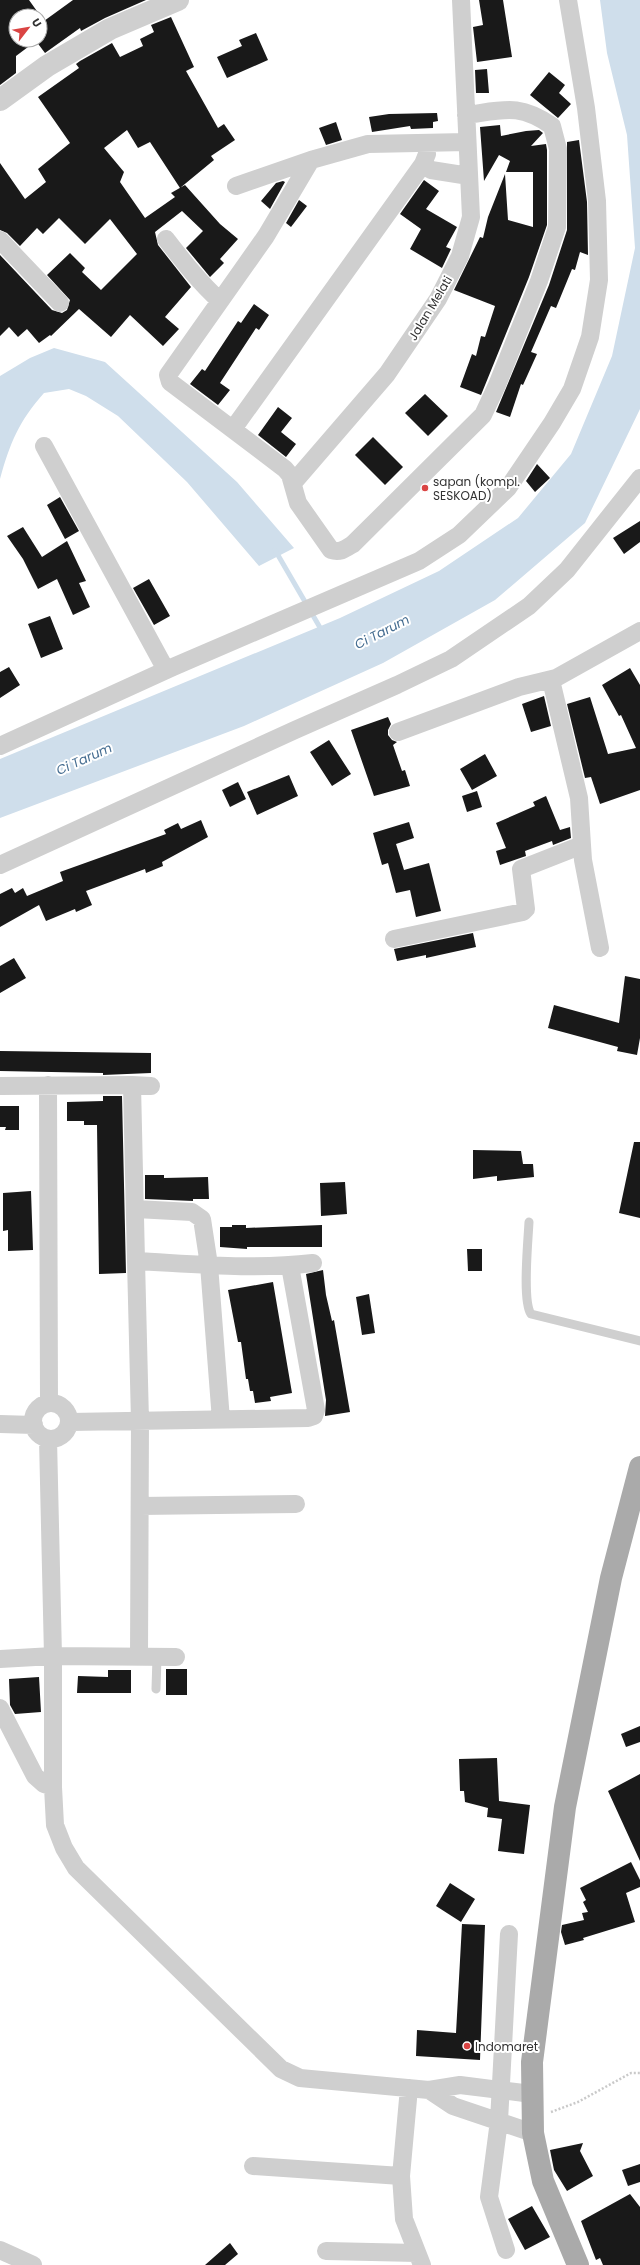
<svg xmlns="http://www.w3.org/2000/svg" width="640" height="2265" viewBox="0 0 640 2265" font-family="Poppins,sans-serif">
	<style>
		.water { fill: #cfdeeb }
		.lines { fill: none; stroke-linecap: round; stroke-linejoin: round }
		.stream { stroke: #cfdeeb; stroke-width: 5 }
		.building { fill: #191919; fill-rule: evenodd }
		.path { stroke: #c9c9c9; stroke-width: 2.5; stroke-dasharray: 2 2; stroke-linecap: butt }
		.service { stroke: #cfcfcf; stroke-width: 9 }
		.minor { stroke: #cfcfcf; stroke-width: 18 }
		.tertiary { stroke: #cfcfcf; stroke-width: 22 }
		.primary { stroke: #aaa; stroke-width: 22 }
		.poi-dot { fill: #da4443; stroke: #fff; stroke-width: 1.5 }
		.labels { text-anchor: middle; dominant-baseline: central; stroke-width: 4; stroke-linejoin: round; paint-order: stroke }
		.street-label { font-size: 12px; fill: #323232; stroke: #fff }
		.poi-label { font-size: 12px; fill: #323232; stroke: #fff; text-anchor: start }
		.water-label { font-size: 13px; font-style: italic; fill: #446c90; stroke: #fff }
	</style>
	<rect width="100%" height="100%" fill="#fff"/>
	<path class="water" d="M600,0H640V409L585,523L495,600L383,663L244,726L0,818V759L340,618L439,571L518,518L571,454L612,356L635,248L627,135L607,53Z
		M54,348L105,362L237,482L294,548L259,566L187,482L118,416L86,396L69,389L44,393C19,421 10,443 0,479V376L30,358Z"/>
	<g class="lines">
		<path class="stream" d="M275,550L322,631"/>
	</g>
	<path class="building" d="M0,0H29L44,21L73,0H146L105,18L81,31L80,28L45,53L36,41L16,56V73L0,85ZM16,16H40V40H16Z
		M479,0H503L512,57L477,62L473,27L483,25Z
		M171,17L194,67L186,71L218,128L224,124L235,140L211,156L214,160L180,188L150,142L138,148L127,130L104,148L124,172L120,182L145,218L175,197L171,193L185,185L220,224L238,239L220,259L224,263L210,277L186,248L203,231L182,211L155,232L158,245L191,287L165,317L179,329L163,346L130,315L111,337L79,309L51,336L50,335L39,343L27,329L18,337L9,327L0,336V255L52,310L62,313L67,310L70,300L47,275L70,253L85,268L82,272L101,290L137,254L110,219L85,244L59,218L43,234L37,228L20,246L7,233L0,230V163L25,199L46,182L38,169L70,143L38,97L79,68L76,64L80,61L112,43L120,57L143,46L140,39L154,32L151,25Z
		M256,33L268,60L227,78L217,57L242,46L239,40Z
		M487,69L489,93H476L475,70Z
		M549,72L565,85L559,93L571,104L558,118L530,95Z
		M437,113L438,121L433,122V128L411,129L410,126L372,132L369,117L389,114Z
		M336,122L342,140L326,145L319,128Z
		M500,125L501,136L526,131L539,130L543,133L531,146L546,144L547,150V225L529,277L481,395L460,387L472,354L476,356L481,336L485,337L495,306L454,290L480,237L483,238L488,217L505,174L508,220L533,227V172H506L510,161L499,155L484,181L480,127Z
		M579,140L587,202L588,255L580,252L575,270L572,269L556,308L551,306L531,352L537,354L523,385L521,384L510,417L496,412L549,285L567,230V142Z
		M424,180L439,191L426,209L457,227L446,247L451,249L442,268L410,249L421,229L400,214Z
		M283,181L285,182L270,209L261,201L276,183Z
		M299,200L307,206L291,227L286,223Z
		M254,304L269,315L259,330L256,328L220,383L230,390L218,405L190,384L202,369L205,371L238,321L241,323Z
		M425,394L448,416L428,436L405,413Z
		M278,407L292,418L281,432L296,444L286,457L258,435Z
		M373,437L403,467L385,485L355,455Z
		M537,464L550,478L535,492L526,481Z
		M60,497L79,531L65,539L47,505Z
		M640,521V542L624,554L613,538Z
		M23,527L42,557L67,541L86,581L79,583L90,607L73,615L57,579L38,589L23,559L7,536Z
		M149,579L170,616L154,625L133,588Z
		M50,616L63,649L41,658L28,624Z
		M9,667L20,685L0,698V672Z
		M630,668L640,685V790L600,804L591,777L585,778L567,704L590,697L608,754L636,748L621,715L619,716L602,685Z
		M544,696L551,726L531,732L522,704Z
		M388,717L391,724L388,730V735L392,740L397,742L393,745L402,771L405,770L410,786L374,796L351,730Z
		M329,740L351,774L332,786L310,752Z
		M485,754L497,776L472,790L460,769Z
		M289,775L298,796L257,815L247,792Z
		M238,782L246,799L230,807L222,790Z
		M477,791L482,807L467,812L462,796Z
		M546,796L560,830L570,827L571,838L553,845L552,841L525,851L526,856L500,865L496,851L506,848L496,823L535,806L533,802Z
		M201,820L208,837L162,862L163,866L146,873L145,869L86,891L92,905L76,912L75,909L46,921L39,905L0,927V894L12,888L15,893L23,888L27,896L63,881L60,872L166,834L164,830L178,823L181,829Z
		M409,822L414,838L396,844L404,870L429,863L441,911L416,917L410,890L396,893L388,863L382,865L373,833Z
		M473,933L476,947L426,958V955L397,961L394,949Z
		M14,958L26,978L0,993V966Z
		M625,976L640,979V1038L637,1055L617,1051L618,1047L548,1028L554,1005L619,1023Z
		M0,1051L151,1053V1073L103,1075V1073L0,1071Z
		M103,1096H122L126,1273L99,1274L97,1125H84V1121H67V1102L103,1101Z
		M0,1106H19V1130H5L6,1127H0Z
		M634,1142H640V1218L619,1213Z
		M473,1150L521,1151L523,1164H533L534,1177L497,1181V1176L473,1179Z
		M145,1175H164V1178L208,1177L209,1199H193V1201L145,1199Z
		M345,1182L347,1214L321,1216L320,1183Z
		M31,1191L33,1250L8,1251V1230L3,1231V1193Z
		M232,1225H246V1228L322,1225V1247H247V1249L220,1247V1227H232Z
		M467,1249H482V1271H468Z
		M323,1270L326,1295L332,1321L334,1320L350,1412L325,1416L326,1400L306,1274Z
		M273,1282L292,1393L270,1397L271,1401L255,1403L253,1391H250L248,1379H246L241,1342H238L228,1290Z
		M369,1294L375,1333L362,1335L356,1297Z
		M166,1669H187V1695H166Z
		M108,1670H131V1693H77L78,1676L108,1677Z
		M39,1677L41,1712L15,1714L10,1705L9,1679Z
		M640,1726V1742L626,1747L621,1734Z
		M497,1758L499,1801L530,1805L524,1854L498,1851L502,1819L487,1817L488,1808L465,1802L464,1791H460L459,1759Z
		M640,1774V1861L608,1791Z
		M631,1862L640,1880V1887L626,1893L635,1922L583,1938L584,1940L565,1945L561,1932L562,1925L584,1920L582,1913L588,1912L583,1902L586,1900L580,1888Z
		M450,1883L475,1899L461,1922L436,1906Z
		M462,1924L485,1925L480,2060L416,2056L417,2030L456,2033Z
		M583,2143L580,2151L593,2176L567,2191L554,2170L550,2150Z
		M640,2164V2182L628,2186L622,2170Z
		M630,2194L640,2207V2265H603L600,2258L596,2260L581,2221Z
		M532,2206L550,2237L525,2250L508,2219Z
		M230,2243L238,2254L225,2265H205Z"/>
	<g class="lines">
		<path class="path" d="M551,2112L578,2102L631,2073H640"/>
		<path class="service" d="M529,1222C528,1242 522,1301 531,1314L640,1341
			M156,1689L157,1657"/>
		<path class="minor" d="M427,154L423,164L431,170L469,176
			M311,160L266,236L168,375L170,382L285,469L290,475L298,503L331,550C340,553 345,549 353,544L483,415L497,385L539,281L557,227L558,149L552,126C519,103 504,110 466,115
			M236,186L311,160L368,144L467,142
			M166,239C183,261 199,282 220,301
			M0,240L60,303
			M233,429L423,164
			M44,446L166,670
			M293,483L387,374L438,299L460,256L471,217L461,0
			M398,732L519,687L556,678L640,631
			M0,746L173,667L419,561L459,535L508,488L552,423L572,389L590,337L599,280L597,201L586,108L568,0
			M582,845L583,860L600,948
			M0,865L295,730L397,685L451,659L529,606L567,570L640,478
			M394,939L523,912L526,909L521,869L582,845L579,798L551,680
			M48,1085L49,1403
			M132,1085L151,1086
			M0,1086L132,1085L136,1261C195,1264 255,1270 313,1263
			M136,1209L192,1212L202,1219L209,1265L221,1420
			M136,1261L140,1421L139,1657
			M33 1421a18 18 0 1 1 36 0a18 18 0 1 1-36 0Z
			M70,1422L308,1418L314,1416L316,1410L290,1266
			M0,1424L34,1425
			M48,1439L53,1656V1787L55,1825L64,1848L76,1868L281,2069L300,2078L429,2090
			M140,1506L296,1504
			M0,1659L53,1656L176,1657
			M0,1708L35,1776L44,1784L53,1787
			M409,2088L401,2176L404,2219L422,2265
			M532,2094L460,2085L429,2090L453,2106L533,2133
			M253,2166L401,2176
			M0,2250L33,2265
			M506,2250L489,2197L499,2121L509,1934
			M326,2251L417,2253"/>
		<path class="tertiary" d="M0,100L47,66L110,29L178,0"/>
		<path class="primary" d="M578,2265L543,2181L533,2133L532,2062L565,1807L611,1578L640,1467"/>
	</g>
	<g class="poi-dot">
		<circle cx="425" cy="488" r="4"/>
		<circle cx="467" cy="2046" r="4"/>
	</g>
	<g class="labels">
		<g class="street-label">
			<text transform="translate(430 308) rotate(-59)">Jalan Melati</text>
		</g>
		<g class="poi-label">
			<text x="433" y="481">sapan (kompl.<tspan x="433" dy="14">SESKOAD)</tspan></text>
			<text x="475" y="2046">Indomaret</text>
		</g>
		<g class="water-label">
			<text transform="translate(382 632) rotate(-27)">Ci Tarum</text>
			<text transform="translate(84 759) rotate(-24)">Ci Tarum</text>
		</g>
	</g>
	<g transform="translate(28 28) rotate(59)"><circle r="19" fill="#ffffff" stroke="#adadad"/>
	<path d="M0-3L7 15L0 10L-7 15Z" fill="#da4443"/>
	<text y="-6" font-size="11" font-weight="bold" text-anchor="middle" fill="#323232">U</text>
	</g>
</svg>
